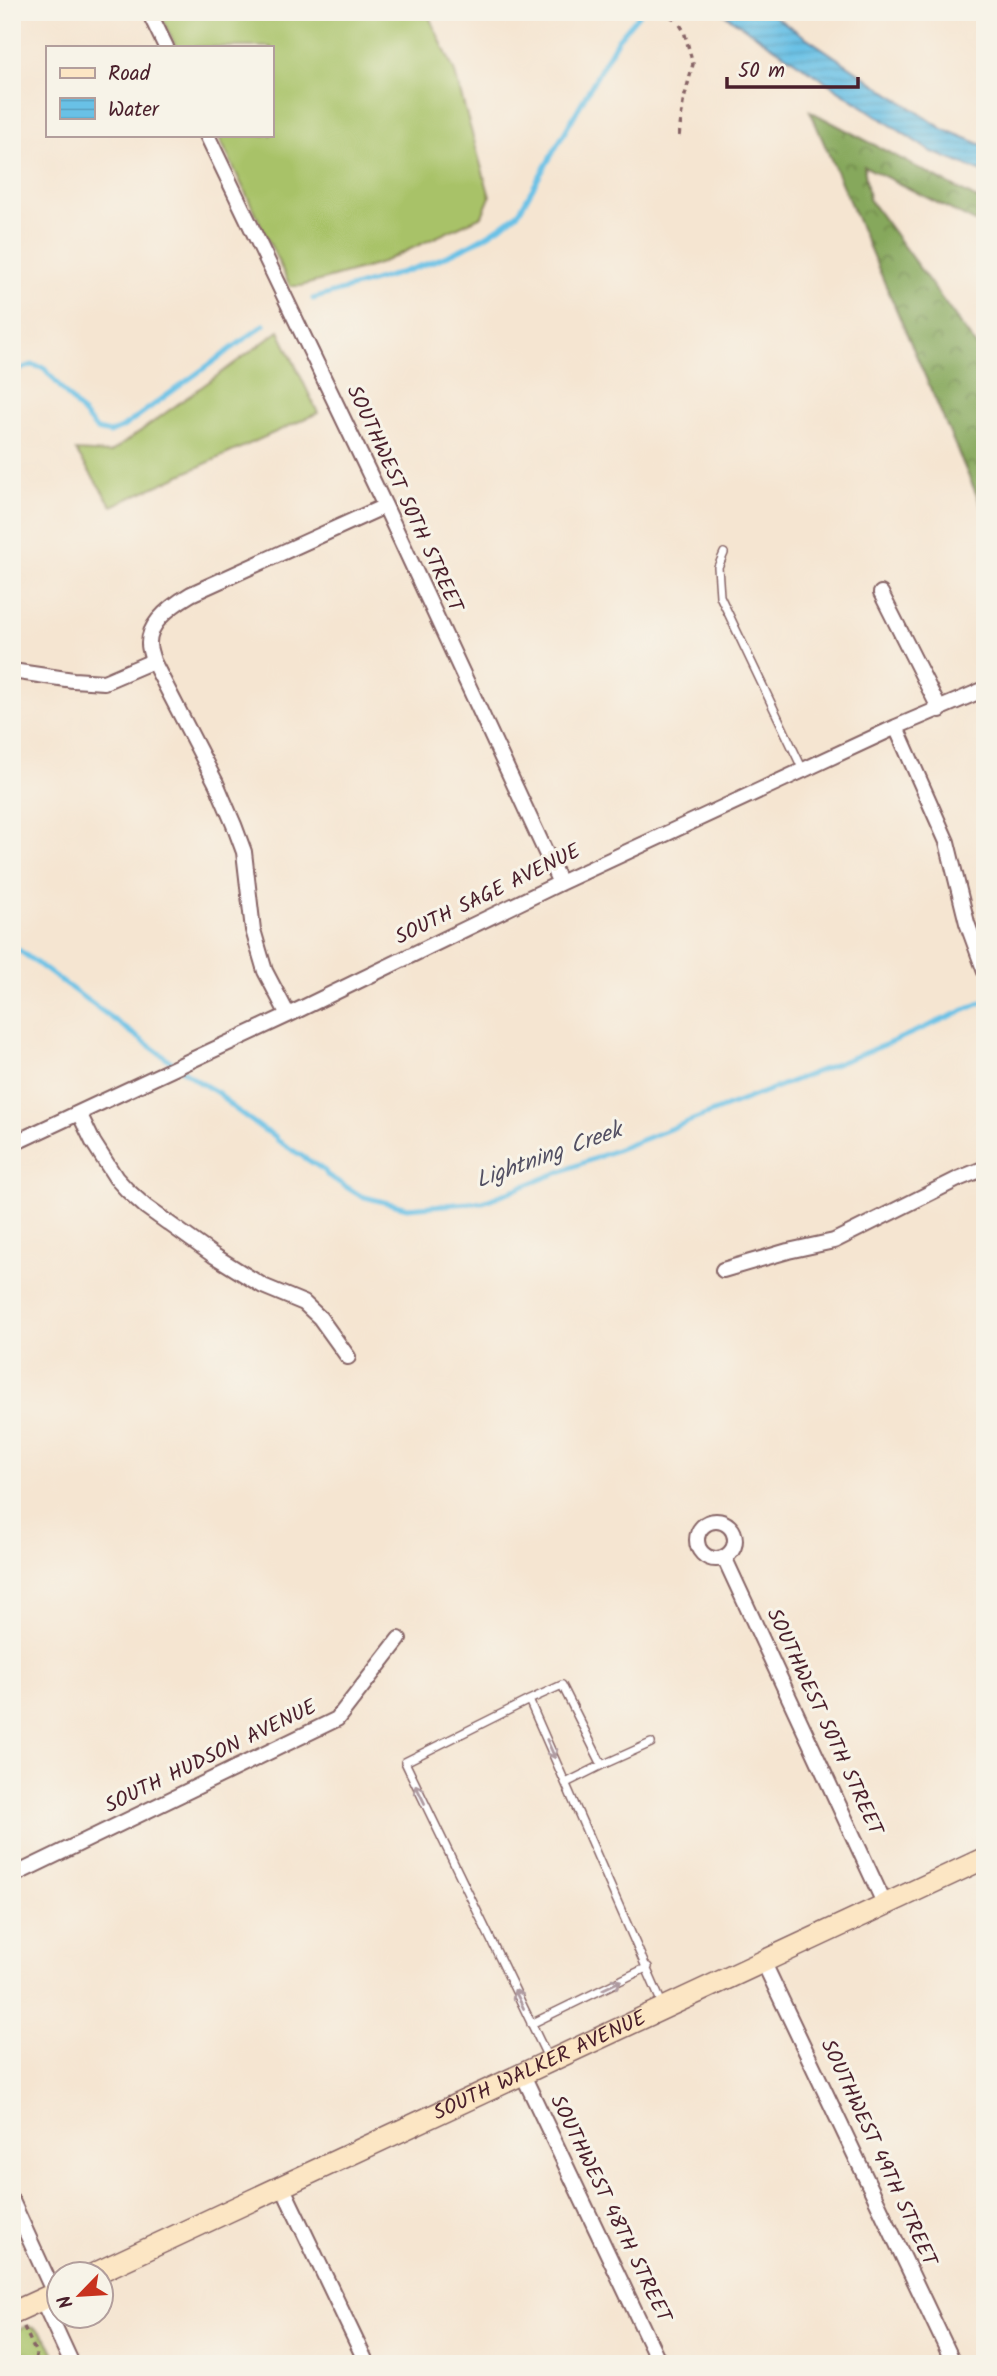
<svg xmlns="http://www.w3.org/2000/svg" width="997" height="2376" viewBox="0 0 997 2376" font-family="Kalam,sans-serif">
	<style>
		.grass { fill: #a8c268; stroke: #79704a; stroke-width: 2 }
		.forest { fill: url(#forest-crowns); stroke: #686444; stroke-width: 2 }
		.park { fill: url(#park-crowns); stroke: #79704a; stroke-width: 2 }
		.water { fill: url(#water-rules); stroke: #5a7088; stroke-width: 2 }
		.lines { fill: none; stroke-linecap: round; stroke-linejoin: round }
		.stream { stroke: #69c1e6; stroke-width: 5 }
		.lane-casing { stroke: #866465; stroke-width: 10 }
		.street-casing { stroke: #866465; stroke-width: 18 }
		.secondary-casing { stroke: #866465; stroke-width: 24 }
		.path { stroke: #866465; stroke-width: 3.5; stroke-dasharray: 5 5; stroke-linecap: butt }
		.lane { stroke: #fff; stroke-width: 7 }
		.street { stroke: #fff; stroke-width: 14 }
		.secondary { stroke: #fce6c4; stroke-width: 21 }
		.oneway { stroke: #ae9aa0 }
		.labels { text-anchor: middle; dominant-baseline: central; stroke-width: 6; stroke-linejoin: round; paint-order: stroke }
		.street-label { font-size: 21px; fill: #4a1f2b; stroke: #f7f3e8 }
		.water-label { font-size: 23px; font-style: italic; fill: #535063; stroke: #f7f3e8 }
	</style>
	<defs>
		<pattern id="forest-crowns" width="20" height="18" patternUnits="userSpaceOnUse" patternTransform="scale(1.75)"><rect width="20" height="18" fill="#86a85c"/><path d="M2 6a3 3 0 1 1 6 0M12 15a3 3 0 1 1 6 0" fill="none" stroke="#70884c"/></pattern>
		<pattern id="park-crowns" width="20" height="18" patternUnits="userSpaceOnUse" patternTransform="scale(1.75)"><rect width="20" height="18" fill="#a8c268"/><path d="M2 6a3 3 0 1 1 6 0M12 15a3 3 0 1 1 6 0" fill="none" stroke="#92a65a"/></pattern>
		<pattern id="water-rules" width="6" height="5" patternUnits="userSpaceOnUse" patternTransform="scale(1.75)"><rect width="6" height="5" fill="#69c1e6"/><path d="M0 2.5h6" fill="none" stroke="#5da5c5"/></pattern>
	</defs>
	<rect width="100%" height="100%" fill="#f7f3e8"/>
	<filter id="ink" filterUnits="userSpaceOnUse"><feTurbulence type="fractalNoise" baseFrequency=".0143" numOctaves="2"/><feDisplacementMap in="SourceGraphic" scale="14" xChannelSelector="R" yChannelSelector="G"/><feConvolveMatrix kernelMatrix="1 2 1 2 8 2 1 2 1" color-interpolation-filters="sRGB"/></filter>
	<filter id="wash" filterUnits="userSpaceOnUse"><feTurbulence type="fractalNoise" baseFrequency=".00686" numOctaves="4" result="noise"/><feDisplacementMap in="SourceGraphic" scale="28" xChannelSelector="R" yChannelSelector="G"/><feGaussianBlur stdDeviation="1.57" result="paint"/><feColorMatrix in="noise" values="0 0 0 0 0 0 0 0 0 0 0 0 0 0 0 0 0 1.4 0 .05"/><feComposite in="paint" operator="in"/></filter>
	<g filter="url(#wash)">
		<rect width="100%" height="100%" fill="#f5e5d1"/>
		<path class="grass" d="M159,12H427L454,70L490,197L482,216L376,265L301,286H290L218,135H271V47H176Z
			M279,331L318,413L112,506L76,451L110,453Z"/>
		<path class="forest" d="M810,111L985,203V227L864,166L869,199L985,358V514Z"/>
		<path class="park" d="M26,2326C47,2330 51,2346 59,2364H12V2333Z"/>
		<path class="water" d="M721,12H768L943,129L985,146V173L930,151Z"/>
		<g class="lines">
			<path class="stream" d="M313,299C384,277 461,262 519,212L618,39L641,12
				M12,372L32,365L44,368L97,430L110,433L123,427L264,325
				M12,945L196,1080L220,1094L231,1106L264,1130L275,1136L277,1140L325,1171L327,1175L361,1196L407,1208L483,1202L887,1044L985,1001"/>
		</g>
	</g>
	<g filter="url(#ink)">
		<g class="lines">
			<g class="lane-casing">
				<path id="lane" d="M671,12L674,15
					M724,553L718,567L720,596L803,770
					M529,1700L562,1685L602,1765L566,1783
					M602,1765L651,1743
					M531,2024L648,1967
					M549,2060L405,1762L529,1700L663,2006"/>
			</g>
			<g class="street-casing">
				<path id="street" d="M149,12L166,47
					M207,135L385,506L560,883
					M881,593L940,710
					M12,671L73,680L104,682L153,661
					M896,727L947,842L967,923L985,972
					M288,1015L265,971L253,930L244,852L234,825L216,783L153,661C152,656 149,650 149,644C148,622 174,604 191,594L385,506
					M79,1113L93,1142L116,1178L127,1190L146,1207L213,1255L263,1286L304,1303L320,1318L348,1357
					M12,1144L288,1015L560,883L896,727L985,689
					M723,1270L788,1251L834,1241L958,1179L985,1168
					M697 1540a19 19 0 1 1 38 0a19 19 0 1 1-38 0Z
					M724,1557L885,1905
					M12,1876L337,1719L399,1639
					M763,1961L954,2364
					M522,2073L660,2364
					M282,2186L367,2364
					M12,2201L54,2293
					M42,2299L72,2364"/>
			</g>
			<g class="secondary-casing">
				<g id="secondary">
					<path id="s1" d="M94,2274L985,1858"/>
					<path d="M12,2313L60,2291"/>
				</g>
			</g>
			<path class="path" d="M679,136L683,103L693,64L684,31L679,23
				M24,2327L36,2353L35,2364"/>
			<use href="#lane" class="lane"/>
			<use href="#street" class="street"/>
			<use href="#secondary" class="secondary"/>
		</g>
		<defs><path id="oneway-shaft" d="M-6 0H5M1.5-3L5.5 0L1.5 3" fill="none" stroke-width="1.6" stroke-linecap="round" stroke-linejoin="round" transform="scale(1.75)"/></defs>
		<g class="oneway">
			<use href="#oneway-shaft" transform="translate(551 1749) rotate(66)"/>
			<use href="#oneway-shaft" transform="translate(420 1794) rotate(-116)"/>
			<use href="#oneway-shaft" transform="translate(612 1985) rotate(-26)"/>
			<use href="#oneway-shaft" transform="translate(519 1999) rotate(-116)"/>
		</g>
	</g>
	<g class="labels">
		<g class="street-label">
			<text transform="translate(404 499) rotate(65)">SOUTHWEST 50TH STREET</text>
			<text transform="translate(488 895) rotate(-26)">SOUTH SAGE AVENUE</text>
			<text transform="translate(824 1722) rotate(65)">SOUTHWEST 50TH STREET</text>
			<text transform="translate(211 1757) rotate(-26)">SOUTH HUDSON AVENUE</text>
			<text stroke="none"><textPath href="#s1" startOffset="492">SOUTH WALKER AVENUE</textPath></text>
			<text transform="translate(878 2153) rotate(65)">SOUTHWEST 49TH STREET</text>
			<text transform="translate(610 2209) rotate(64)">SOUTHWEST 48TH STREET</text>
		</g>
		<g class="water-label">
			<text transform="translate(549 1156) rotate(-20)">Lightning Creek</text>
		</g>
	</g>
	<rect width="997" height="2376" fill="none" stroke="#f7f3e8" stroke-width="42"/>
	<rect x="46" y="46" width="228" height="91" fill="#f7f3e8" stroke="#b29e9c" stroke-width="2"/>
	<rect x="60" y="68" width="35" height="10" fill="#fce6c4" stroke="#b29e9c" stroke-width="2"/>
	<text x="108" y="80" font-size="21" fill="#4a1f2b">Road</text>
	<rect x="60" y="98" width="35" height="21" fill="url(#water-rules)" stroke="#b29e9c" stroke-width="2"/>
	<text x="108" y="116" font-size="21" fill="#4a1f2b">Water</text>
	<g transform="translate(80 2295) rotate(245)"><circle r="33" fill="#f7f3e8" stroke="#b29e9c" stroke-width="2"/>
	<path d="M0-5L12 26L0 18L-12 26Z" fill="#c8321e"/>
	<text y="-10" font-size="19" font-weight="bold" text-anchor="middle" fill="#4a1f2b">N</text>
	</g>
	<path d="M727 77v10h131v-10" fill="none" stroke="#4a1f2b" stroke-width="3.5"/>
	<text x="738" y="77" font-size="21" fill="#4a1f2b" stroke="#f7f3e8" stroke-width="5" paint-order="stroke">50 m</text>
</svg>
